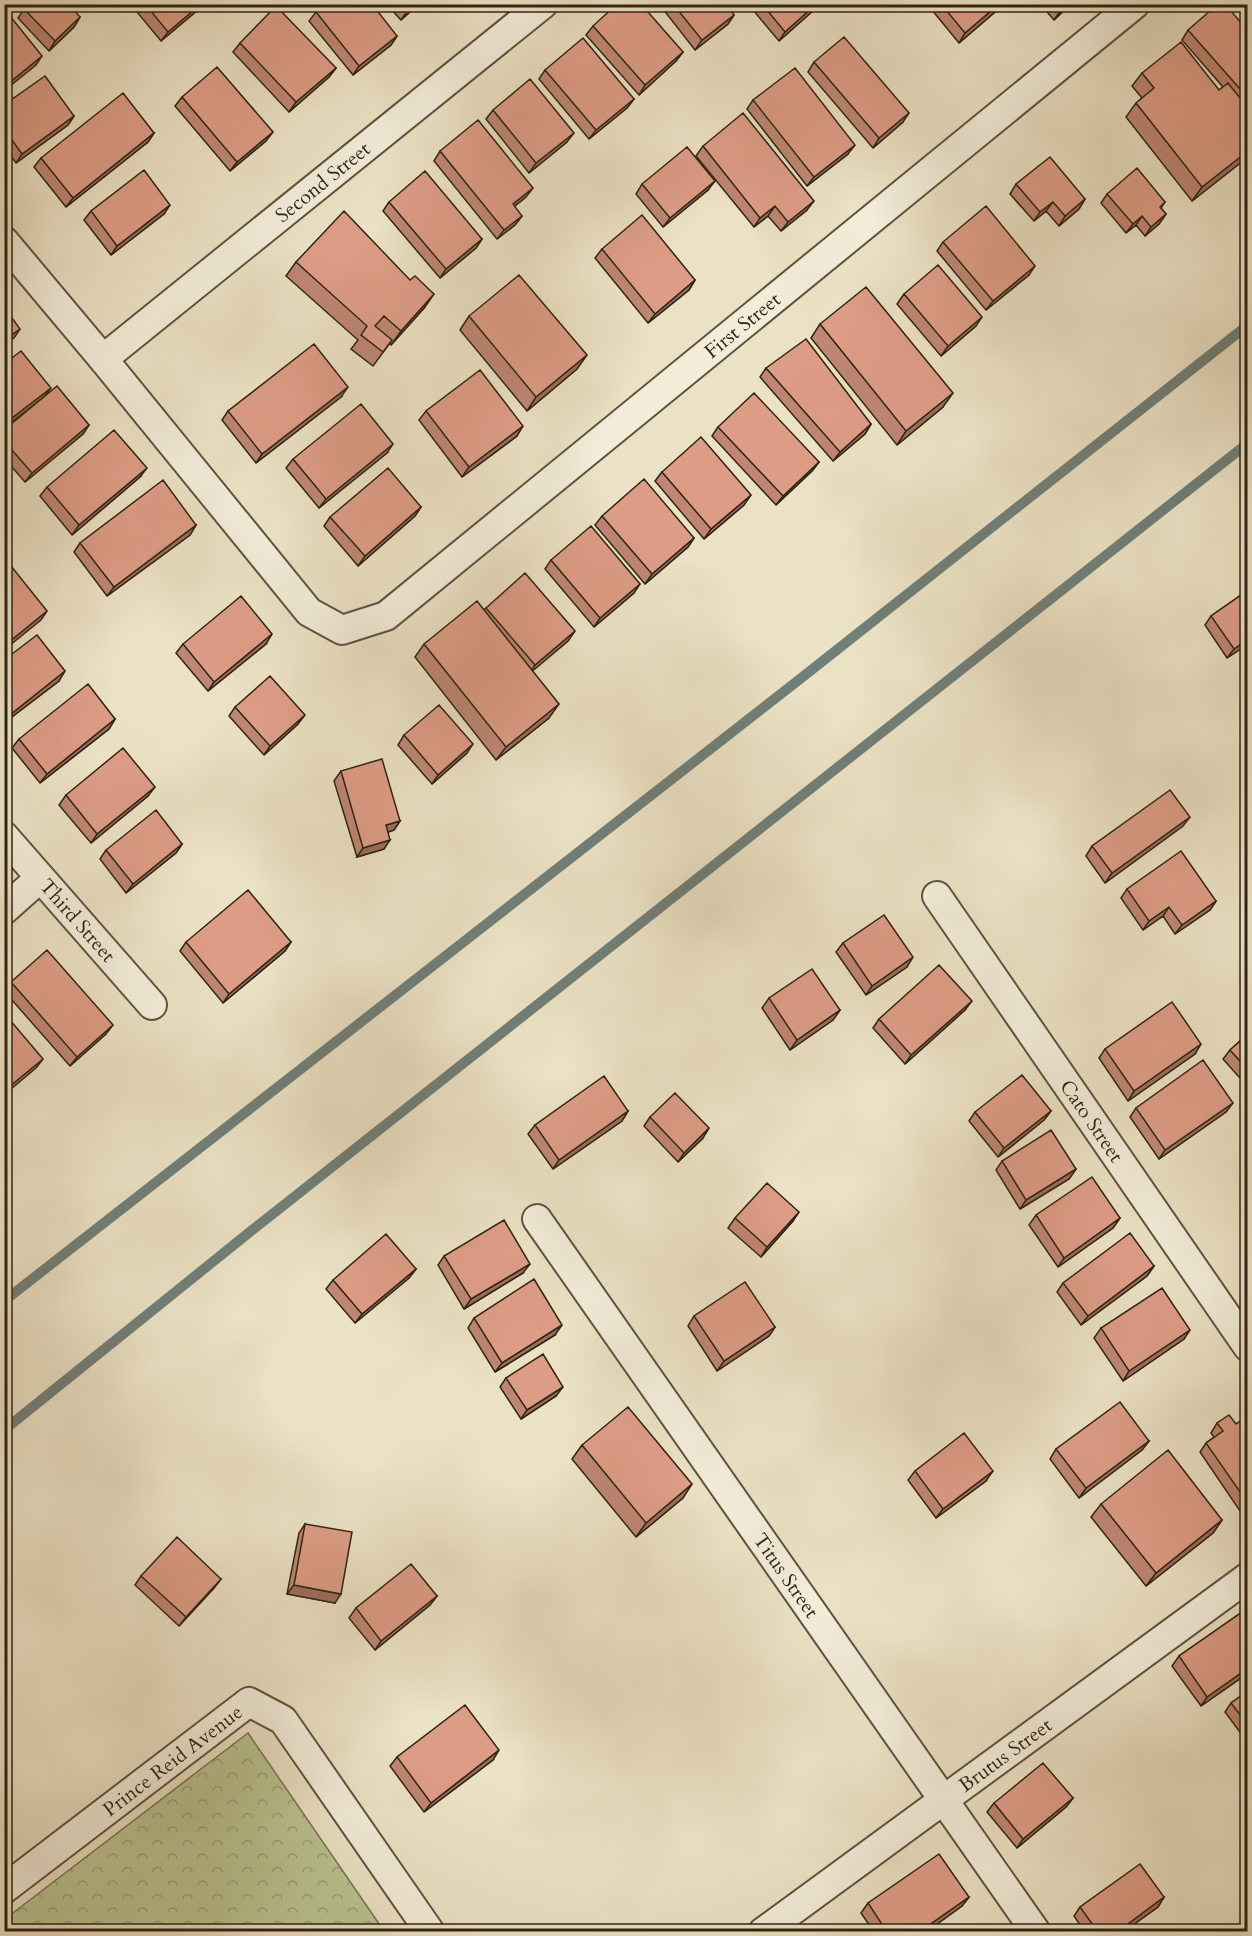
<svg xmlns="http://www.w3.org/2000/svg" width="1252" height="1936" viewBox="0 0 1252 1936" font-family="Cardo,serif">
	<style>
		.forest { fill: url(#forest-crowns); stroke: #757352; stroke-width: 1.5 }
		.lines { fill: none; stroke-linecap: round; stroke-linejoin: round }
		.stream { stroke: #707f78; stroke-width: 10 }
		.minor-casing { stroke: #5f533f; stroke-width: 32 }
		.minor { stroke: #f2ecd9; stroke-width: 28 }
		.wall { fill: #be8673; stroke: #302413; stroke-width: 1.5 }
		.shaded-wall { fill: #9b6d5e; stroke: #302413; stroke-width: 1.5 }
		.building { fill: #dd9c86; stroke: #302413; stroke-width: 1.5 }
		.labels { text-anchor: middle; dominant-baseline: central; stroke-width: 4.5; stroke-linejoin: round; paint-order: stroke }
		.street-label { font-size: 20px; fill: #302413; stroke: #f2ecd9 }
	</style>
	<defs>
		<pattern id="forest-crowns" width="20" height="18" patternUnits="userSpaceOnUse" patternTransform="scale(1.5)"><rect width="20" height="18" fill="#bac292"/><path d="M2 6a3 3 0 1 1 6 0M12 15a3 3 0 1 1 6 0" fill="none" stroke="#989d76"/></pattern>
	</defs>
	<rect width="100%" height="100%" fill="#ebe1c4"/>
	<filter id="stains"><feTurbulence type="fractalNoise" baseFrequency=".00333" numOctaves="4"/><feColorMatrix values="0 0 0 0 .2 0 0 0 0 .09 0 0 0 0 .02 0 0 0 .5 -.17"/></filter>
	<radialGradient id="worn" r=".72"><stop offset=".6" stop-color="#630" stop-opacity="0"/><stop offset="1" stop-color="#630" stop-opacity=".3"/></radialGradient>
	<path class="forest" d="M248,1733L384,1931H5V1919Z"/>
	<g class="lines">
		<path class="stream" d="M4,1301L800,679L1248,325
			M4,1430L251,1231L1248,443"/>
		<g class="minor-casing">
			<g id="minor">
				<path id="s1" d="M4,241L103,359L309,612L342,630L386,616L1135,4"/>
				<path id="s2" d="M103,359L543,4"/>
				<path id="s3" d="M4,836L152,1005"/>
				<path id="s4" d="M937,896L1248,1347"/>
				<path d="M4,910L40,878"/>
				<path id="s5" d="M537,1219L1036,1932"/>
				<path id="s6" d="M4,1889L249,1702L283,1720L430,1932"/>
				<path id="s7" d="M763,1932L1248,1577"/>
			</g>
		</g>
		<use href="#minor" class="minor"/>
	</g>
	<path class="wall" d="M133,4H205L161,41L132,6Z
		M386,4H419L401,20Z
		M659,4H726L734,15L728,24L695,50Z
		M748,4H818L815,9L779,41Z
		M927,4H1000L995,12L959,43Z
		M1040,4H1071L1054,20Z
		M24,9L80,17L74,27L49,51L18,18Z
		M316,12L397,36L391,45L353,75L309,21Z
		M593,26L683,52L676,61L639,95L586,35Z
		M1188,30L1248,31V157L1192,201L1126,117L1136,103L1142,98L1132,86L1142,73L1219,90L1223,87L1182,40Z
		M240,43L336,68L329,77L289,112L233,52Z
		M814,62L903,122L873,148L808,72Z
		M545,70L634,99L627,108L589,139L539,79Z
		M182,97L266,141L230,171L175,106Z
		M753,100L848,154L807,186L747,109Z
		M4,105L74,116L68,125L16,163L4,147Z
		M493,110L567,142L529,173L486,119Z
		M154,133L148,142L66,207L34,167L41,158Z
		M703,146L807,210L781,231L768,216L754,227L696,156Z
		M440,151L526,197L514,207L522,216L515,225L497,239L434,161Z
		M642,184L708,190L663,227L636,194Z
		M1016,184L1085,199L1079,209L1059,226L1046,211L1034,221L1010,194Z
		M1107,194L1165,202L1161,208L1166,214L1159,224L1145,236L1136,225L1126,233L1101,203Z
		M389,202L482,239L476,248L440,278L383,211Z
		M91,211L164,214L111,255L84,220Z
		M943,242L1029,275L986,310L937,251Z
		M602,249L695,280L689,290L648,323L595,258Z
		M296,262L425,307L391,345L390,343L373,366L351,349L358,340L286,276Z
		M904,294L976,326L941,356L897,304Z
		M469,316L577,369L527,411L460,330Z
		M820,324L943,407L897,445L811,338Z
		M766,368L871,424L865,434L833,461L760,377Z
		M45,396L89,425L83,434L25,482L4,458V430Z
		M341,397L256,463L222,420L228,411Z
		M426,411L517,436L462,477L419,420Z
		M718,427L819,462L812,471L776,505L712,436Z
		M387,453L319,508L286,468L293,459Z
		M662,472L744,505L704,539L655,481Z
		M140,477L72,535L40,496L47,487Z
		M421,507L415,516L358,566L324,526L330,517Z
		M602,516L694,538L688,547L645,584L595,525Z
		M196,525L190,535L107,596L74,552L80,543Z
		M551,560L634,593L594,627L545,569Z
		M1247,591L1248,644L1227,658L1205,625L1211,616Z
		M486,608L568,641L532,671L549,718L496,760L415,657L424,644L484,610Z
		M183,644H266L208,691L176,653Z
		M4,660L59,681L4,723Z
		M235,707L298,724L264,755L229,716Z
		M115,719L109,729L40,783L12,748L19,739Z
		M404,735L467,753L432,784L398,745Z
		M341,771L400,821L394,830L388,832L384,849L357,857L334,781Z
		M66,795L148,796L91,843L59,805Z
		M1183,826L1105,883L1086,856L1092,846Z
		M182,844L176,853L126,893L100,859L106,850Z
		M1127,889L1216,901L1210,910L1175,934L1163,916L1143,930L1121,898Z
		M186,942H291L285,951L223,1003L180,951Z
		M843,943L907,967L866,995L836,952Z
		M11,982L106,1034L70,1066L4,991Z
		M769,998L840,1010L833,1020L790,1050L762,1008Z
		M965,1010L905,1064L873,1028L879,1019Z
		M1248,1034V1087L1223,1059L1230,1050Z
		M1105,1049L1195,1054L1128,1101L1099,1058Z
		M1136,1108L1226,1112L1159,1159L1130,1117Z
		M628,1111L622,1121L553,1169L528,1134L535,1125Z
		M1051,1111L1044,1120L998,1157L969,1121L975,1112Z
		M650,1117L703,1138L678,1162L644,1126Z
		M1002,1161L1076,1169L1069,1179L1020,1209L996,1170Z
		M1036,1215L1120,1218L1113,1228L1058,1267L1029,1225Z
		M735,1218L793,1221L761,1257L728,1228Z
		M444,1256L523,1273L464,1309L438,1265Z
		M1154,1266L1147,1276L1081,1325L1057,1292L1063,1283Z
		M416,1269L409,1278L355,1323L326,1289L333,1280Z
		M694,1316L775,1327L769,1336L717,1371L688,1326Z
		M474,1318L555,1335L495,1372L468,1328Z
		M1101,1328L1184,1339L1123,1381L1094,1338Z
		M506,1378L556,1396L521,1419L500,1387Z
		M1248,1416V1506L1240,1511L1200,1452L1206,1443L1214,1437L1211,1433L1217,1423L1236,1424Z
		M1149,1441L1142,1450L1079,1498L1050,1459L1056,1449Z
		M582,1445L683,1498L636,1537L572,1459Z
		M915,1471L986,1481L936,1518L908,1480Z
		M1101,1504L1222,1520L1213,1533L1146,1586L1091,1517Z
		M305,1524L335,1603L287,1594L299,1533Z
		M141,1576L221,1579L214,1588L179,1626L135,1585Z
		M437,1596L430,1605L375,1650L349,1618L356,1608Z
		M1248,1608V1673L1201,1706L1172,1666L1179,1656Z
		M1248,1691V1743L1225,1712L1231,1703Z
		M397,1757L493,1760L424,1812L390,1766Z
		M1073,1798L1066,1807L1017,1848L987,1812L994,1803Z
		M969,1897L962,1906L926,1932H874L861,1913L868,1903Z
		M1164,1897L1158,1907L1123,1932H1085L1074,1916L1080,1907Z"/>
	<path class="shaded-wall" d="M201,4H205L161,41L168,32Z
		M414,4H419L401,20L408,10Z
		M816,4H818L815,9L779,41L785,32Z
		M999,4H1000L995,12L959,43L965,33Z
		M1065,4H1071L1054,20L1063,7Z
		M734,15L728,24L695,50L702,40Z
		M80,17L74,27L49,51L55,41Z
		M397,36L391,45L353,75L359,66Z
		M683,52L676,61L639,95L645,85Z
		M42,56L36,65L4,91V87Z
		M336,68L329,77L289,112L296,102Z
		M634,99L627,108L589,139L596,130Z
		M909,113L903,122L873,148L879,138Z
		M74,116L68,125L16,163L22,154Z
		M273,132L266,141L230,171L237,162Z
		M154,133L148,142L66,207L73,198Z
		M574,133L567,142L529,173L536,163Z
		M855,145L848,154L807,186L814,177Z
		M1248,151V157L1192,201L1202,187Z
		M715,181L708,190L663,227L670,218Z
		M533,188L526,197L506,213L513,204Z
		M1085,199L1079,209L1059,226L1065,216Z
		M814,201L807,210L781,231L788,222Z
		M1053,202L1046,211L1034,221L1040,212Z
		M170,205L164,214L111,255L117,246Z
		M775,206L768,216L754,227L760,218Z
		M1166,214L1159,224L1145,236L1151,227Z
		M522,216L515,225L497,239L504,230Z
		M1142,216L1136,225L1126,233L1133,224Z
		M482,239L476,248L440,278L446,269Z
		M1035,266L1029,275L986,310L993,301Z
		M695,280L689,290L648,323L655,314Z
		M434,294L425,307L391,345L401,331Z
		M982,317L976,326L941,356L948,346Z
		M20,329L14,338L4,345V340Z
		M587,355L577,369L527,411L536,397Z
		M348,387L341,397L256,463L262,454Z
		M51,388L44,397L4,428V424Z
		M953,393L943,407L897,445L906,431Z
		M871,424L865,434L833,461L840,452Z
		M89,425L83,434L25,482L32,473Z
		M523,426L517,436L462,477L469,467Z
		M393,444L387,453L319,508L326,499Z
		M819,462L812,471L776,505L783,496Z
		M147,468L140,477L72,535L79,525Z
		M751,495L744,505L704,539L711,529Z
		M421,507L415,516L358,566L365,556Z
		M196,525L190,535L107,596L114,587Z
		M694,538L688,547L645,584L652,574Z
		M640,584L634,593L594,627L600,618Z
		M47,611L41,620L4,650V646Z
		M575,631L568,641L529,674L535,665Z
		M272,634L266,644L208,691L214,682Z
		M1248,639V644L1227,658L1234,649Z
		M65,671L59,681L4,723L11,714Z
		M559,704L549,718L496,760L506,747Z
		M305,715L298,724L264,755L270,746Z
		M115,719L109,729L40,783L47,774Z
		M473,744L467,753L432,784L438,775Z
		M155,787L148,796L91,843L97,834Z
		M1190,817L1183,826L1105,883L1112,873Z
		M400,821L394,830L380,835L386,825Z
		M390,840L384,849L357,857L363,848Z
		M182,844L176,853L126,893L133,884Z
		M1216,901L1210,910L1175,934L1182,925Z
		M1169,907L1163,916L1143,930L1149,921Z
		M291,942L285,951L223,1003L229,994Z
		M913,957L907,967L866,995L872,986Z
		M972,1001L965,1010L905,1064L911,1055Z
		M840,1010L833,1020L790,1050L797,1040Z
		M113,1025L106,1034L70,1066L77,1057Z
		M1201,1044L1195,1054L1128,1101L1134,1091Z
		M43,1059L36,1068L4,1095V1091Z
		M1233,1103L1226,1112L1159,1159L1165,1150Z
		M628,1111L622,1121L553,1169L559,1160Z
		M1051,1111L1044,1120L998,1157L1004,1148Z
		M709,1128L703,1138L678,1162L684,1153Z
		M1076,1169L1069,1179L1020,1209L1026,1200Z
		M799,1212L793,1221L761,1257L767,1247Z
		M1120,1218L1113,1228L1058,1267L1064,1258Z
		M530,1264L523,1273L464,1309L471,1299Z
		M1154,1266L1147,1276L1081,1325L1088,1316Z
		M416,1269L409,1278L355,1323L362,1314Z
		M562,1325L555,1335L495,1372L502,1363Z
		M775,1327L769,1336L717,1371L724,1361Z
		M1190,1330L1184,1339L1123,1381L1129,1371Z
		M563,1387L556,1396L521,1419L527,1410Z
		M1149,1441L1142,1450L1079,1498L1086,1488Z
		M993,1471L986,1481L936,1518L943,1509Z
		M692,1484L683,1498L636,1537L646,1523Z
		M1248,1501V1506L1240,1511Z
		M1222,1520L1213,1533L1146,1586L1156,1573Z
		M221,1579L214,1588L179,1626L186,1617Z
		M294,1585L341,1594L335,1603L287,1594Z
		M437,1596L430,1605L375,1650L381,1641Z
		M1248,1668V1673L1201,1706L1207,1697Z
		M499,1750L493,1760L424,1812L431,1803Z
		M1073,1798L1066,1807L1017,1848L1023,1839Z
		M969,1897L962,1906L926,1932H919Z
		M1164,1897L1158,1907L1123,1932H1117Z"/>
	<path class="building" d="M29,4H68L80,17L55,41L24,9Z
		M145,4H201L168,32Z
		M325,4H372L397,36L359,66L316,12Z
		M402,4H414L408,10Z
		M617,4H641L683,52L645,85L593,26Z
		M673,4H726L734,15L702,40Z
		M762,4H816L785,32Z
		M941,4H999L965,33Z
		M1218,4H1225L1248,31V98L1188,30Z
		M276,6L336,68L296,102L240,43Z
		M10,16L42,56L4,87V20Z
		M844,37L909,113L879,138L814,62Z
		M583,38L634,99L596,130L545,70Z
		M1181,42L1219,90L1228,83L1248,108V151L1202,187L1136,103L1154,88L1142,73Z
		M217,67L273,132L237,162L182,97Z
		M795,68L855,145L814,177L753,100Z
		M45,76L74,116L22,154L4,129V105Z
		M530,79L574,133L536,163L493,110Z
		M123,93L154,133L73,198L41,158Z
		M743,113L814,201L788,222L775,206L760,218L703,146Z
		M478,120L533,188L513,204L522,216L504,230L440,151Z
		M687,147L715,181L670,218L642,184Z
		M1050,157L1085,199L1065,216L1053,202L1040,212L1016,184Z
		M1137,168L1165,202L1160,207L1166,214L1151,227L1142,216L1133,224L1107,194Z
		M144,170L170,205L117,246L91,211Z
		M425,171L482,239L446,269L389,202Z
		M986,206L1035,266L993,301L943,242Z
		M344,211L410,280L415,276L434,294L401,331L384,316L375,326L392,340L383,352L361,335L367,326L296,262Z
		M642,215L695,280L655,314L602,249Z
		M938,265L982,317L948,346L904,294Z
		M519,275L587,355L536,397L469,316Z
		M866,287L953,393L906,431L820,324Z
		M4,307L20,329L4,340Z
		M806,339L871,424L840,452L766,368Z
		M314,344L348,387L262,454L228,411Z
		M21,351L51,388L4,424V364Z
		M480,370L523,426L469,467L426,411Z
		M57,386L89,425L32,473L4,441V430Z
		M754,393L819,462L783,496L718,427Z
		M361,404L393,444L326,499L293,459Z
		M114,430L147,468L79,525L47,487Z
		M701,437L751,495L711,529L662,472Z
		M388,468L421,507L365,556L330,517Z
		M644,479L694,538L652,574L602,516Z
		M163,480L196,525L114,587L80,543Z
		M591,526L640,584L600,618L551,560Z
		M11,566L47,611L4,646V571Z
		M525,573L575,631L535,665L486,608Z
		M1247,591L1248,639L1234,649L1211,616Z
		M241,596L272,634L214,682L183,644Z
		M477,601L559,704L506,747L424,644Z
		M37,635L65,671L11,714L4,706V660Z
		M270,676L305,715L270,746L235,707Z
		M88,684L115,719L47,774L19,739Z
		M439,705L473,744L438,775L404,735Z
		M123,748L155,787L97,834L66,795Z
		M382,759L400,821L386,825L390,840L363,848L341,771Z
		M1170,790L1190,817L1112,873L1092,846Z
		M156,810L182,844L133,884L106,850Z
		M1181,851L1216,901L1182,925L1169,907L1149,921L1127,889Z
		M248,890L291,942L229,994L186,942Z
		M884,915L913,957L872,986L843,943Z
		M47,950L113,1025L77,1057L11,982Z
		M939,965L972,1001L911,1055L879,1019Z
		M812,969L840,1010L797,1040L769,998Z
		M1172,1002L1201,1044L1134,1091L1105,1049Z
		M4,1013L43,1059L4,1091Z
		M1248,1034V1070L1230,1050Z
		M1203,1060L1233,1103L1165,1150L1136,1108Z
		M1022,1075L1051,1111L1004,1148L975,1112Z
		M604,1076L628,1111L559,1160L535,1125Z
		M675,1093L709,1128L684,1153L650,1117Z
		M1051,1130L1076,1169L1026,1200L1002,1161Z
		M1092,1177L1120,1218L1064,1258L1036,1215Z
		M767,1183L799,1212L767,1247L735,1218Z
		M504,1220L530,1264L471,1299L444,1256Z
		M1130,1233L1154,1266L1088,1316L1063,1283Z
		M386,1234L416,1269L362,1314L333,1280Z
		M534,1279L562,1325L502,1363L474,1318Z
		M745,1282L775,1327L724,1361L694,1316Z
		M1162,1288L1190,1330L1129,1371L1101,1328Z
		M543,1354L563,1387L527,1410L506,1378Z
		M1120,1402L1149,1441L1086,1488L1056,1449Z
		M628,1407L692,1484L646,1523L582,1445Z
		M1229,1415L1236,1424L1248,1416L1247,1502L1206,1443L1223,1431L1217,1423Z
		M964,1433L993,1471L943,1509L915,1471Z
		M1168,1450L1222,1520L1156,1573L1101,1504Z
		M305,1524L352,1532L341,1594L294,1585Z
		M177,1537L221,1579L186,1617L141,1576Z
		M411,1564L437,1596L381,1641L356,1608Z
		M1248,1608V1668L1207,1697L1179,1656Z
		M1248,1691V1725L1231,1703Z
		M465,1705L499,1750L431,1803L397,1757Z
		M1043,1763L1073,1798L1023,1839L994,1803Z
		M939,1854L969,1897L919,1932H887L868,1903Z
		M1140,1864L1164,1897L1117,1932H1098L1080,1907Z"/>
	<g class="labels">
		<g class="street-label">
			<text stroke="none"><textPath href="#s2" startOffset="282">Second Street</textPath></text>
			<text stroke="none"><textPath href="#s1" startOffset="1024">First Street</textPath></text>
			<text stroke="none"><textPath href="#s3" startOffset="112">Third Street</textPath></text>
			<text stroke="none"><textPath href="#s4" startOffset="273">Cato Street</textPath></text>
			<text stroke="none"><textPath href="#s5" startOffset="435">Titus Street</textPath></text>
			<text stroke="none"><textPath href="#s7" startOffset="300">Brutus Street</textPath></text>
			<text stroke="none"><textPath href="#s6" startOffset="212">Prince Reid Avenue</textPath></text>
		</g>
	</g>
	<rect width="1252" height="1936" fill="none" stroke="#ebe1c4" stroke-width="24"/>
	<rect x="6" y="6" width="1240" height="1924" fill="none" stroke="#302413" stroke-width="3"/>
	<rect x="12" y="12" width="1228" height="1912" fill="none" stroke="#302413" stroke-width="1.5"/>
	<rect width="100%" height="100%" filter="url(#stains)"/>
	<rect width="100%" height="100%" fill="url(#worn)"/>
</svg>
